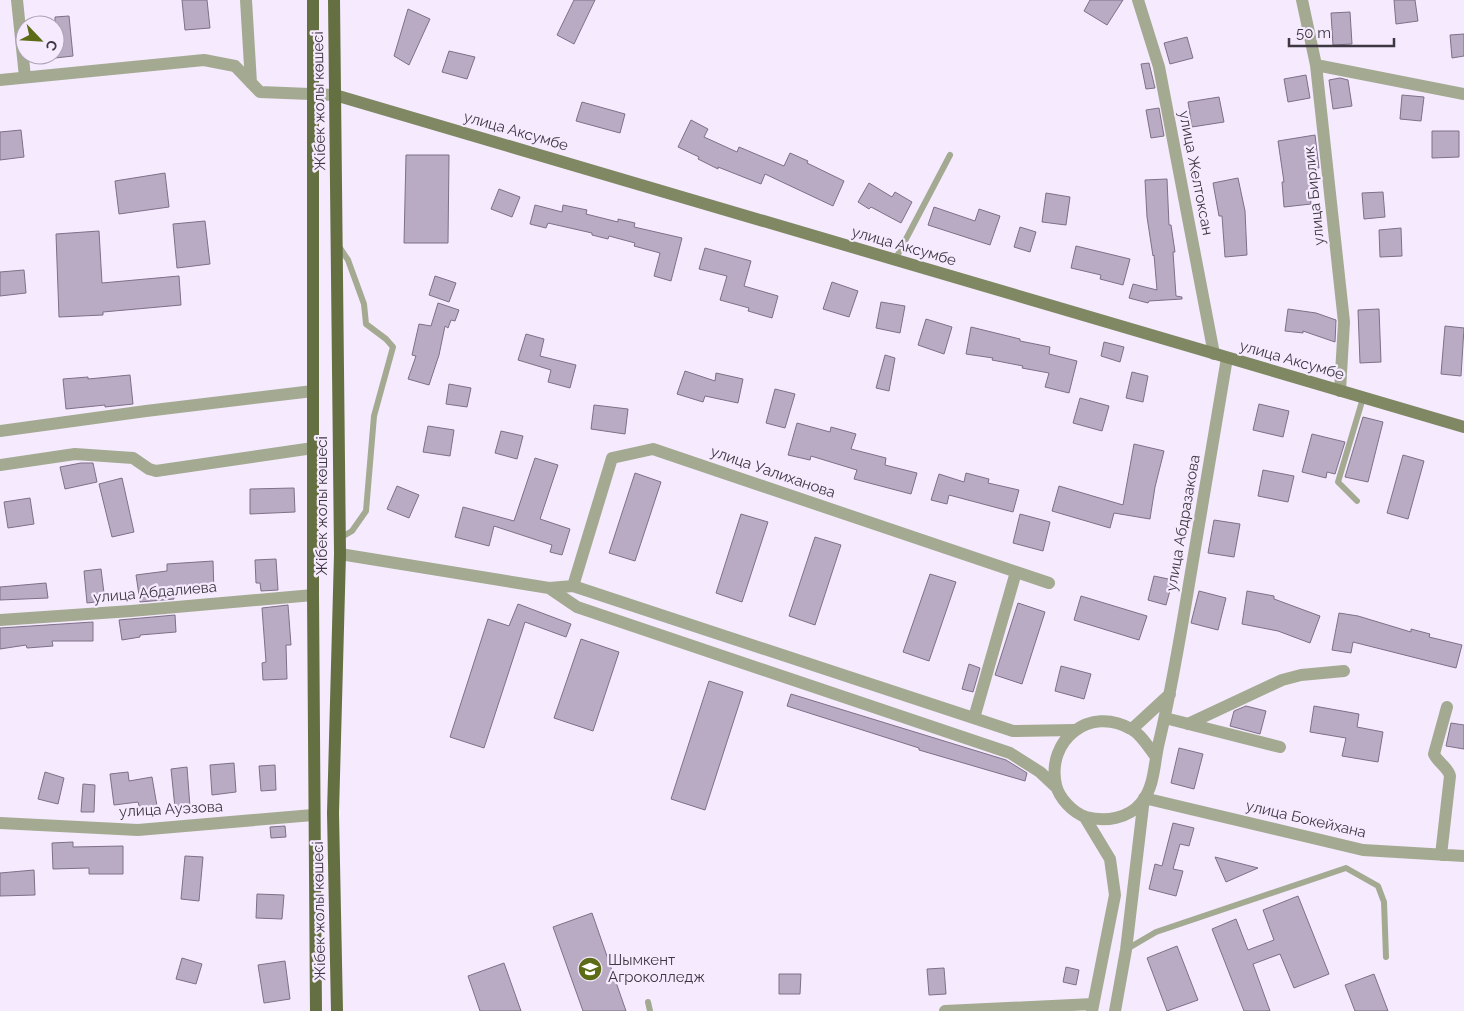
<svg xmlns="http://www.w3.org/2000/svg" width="1464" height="1011" viewBox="0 0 1464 1011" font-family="Raleway,sans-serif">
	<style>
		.building { fill: #b9abc3; stroke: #7e7087 }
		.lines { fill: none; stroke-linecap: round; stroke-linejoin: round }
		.lane { stroke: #a3aa91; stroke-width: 6 }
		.street { stroke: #a3aa91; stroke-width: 12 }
		.secondary { stroke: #7f8863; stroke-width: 12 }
		.primary { stroke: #657042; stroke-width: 12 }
		.labels { text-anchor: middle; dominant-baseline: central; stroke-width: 4.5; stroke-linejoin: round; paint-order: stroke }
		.street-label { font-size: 15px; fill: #3d3741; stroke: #f6eaff }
		.poi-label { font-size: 15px; fill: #3d3741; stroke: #f6eaff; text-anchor: start }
	</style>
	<rect width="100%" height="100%" fill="#f6eaff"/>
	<path class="building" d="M182,0H207L210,28L185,30Z
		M574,0H595L574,44L557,35Z
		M1090,0H1123L1107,25L1084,11Z
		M1394,0H1415L1418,21L1396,24Z
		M408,9L430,19L409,65L394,56Z
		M1350,12L1352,44L1333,45L1331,13Z
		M69,16L73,56L55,58V17Z
		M1464,34V56L1452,58L1450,35Z
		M1187,37L1193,58L1170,64L1164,43Z
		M449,51L475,57L467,79L442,72Z
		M1149,63L1155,88L1146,89L1141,64Z
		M1306,75L1310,98L1288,102L1284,79Z
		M1340,78L1348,80L1352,106L1333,109L1329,80Z
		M1402,95L1424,97L1421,121L1400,119Z
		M1219,97L1224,122L1192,127L1188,102Z
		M582,102L625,114L620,133L576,121Z
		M1159,108L1164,136L1151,138L1146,110Z
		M691,120L708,129L704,137L737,152L739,147L784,166L790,153L808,161L807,163L844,181L833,206L765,174L761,184L718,167V169L698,159L699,157L678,147Z
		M21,130L24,157L0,160V132Z
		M1432,131H1459V157L1432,158Z
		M1315,135L1319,168L1308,170L1311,204L1284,207L1282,182H1284L1278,141Z
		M406,155H449L448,243H404Z
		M165,173L169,207L119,214L115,181Z
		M1238,178L1245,211L1247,255L1225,257L1222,216H1219L1213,183Z
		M1167,179L1169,225H1171L1175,252H1173L1176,296L1182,297V299L1149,301L1148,303L1129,298L1133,284L1157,290L1154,255L1153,256L1147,217L1145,180Z
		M869,183L892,197L895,192L912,202L901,223L871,207L869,209L858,202Z
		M499,189L520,197L512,217L491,209Z
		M1383,192L1385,217L1364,219L1362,193Z
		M1046,193L1070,197L1066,225L1042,222Z
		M535,205L562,212L563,205L587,210L586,214L618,222V219L635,223L634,227L682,238L671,281L654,276L660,253L634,246L635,243L609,236L608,239L592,235V233L548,223L546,228L530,224Z
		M934,207L975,221L979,209L1000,216L990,245L928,225Z
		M205,221L210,264L177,268L173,224Z
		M1020,227L1036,232L1030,252L1014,247Z
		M1401,228L1402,256L1380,257L1379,230Z
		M99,231L102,283L179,276L181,305L103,312V315L59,317L56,234Z
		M1076,246L1130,259L1123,285L1100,279L1101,275L1071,268Z
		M705,248L751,261L744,286L778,296L772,318L748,311L749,308L720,300L727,276L699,269Z
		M24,270L26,293L0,296V272Z
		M435,276L456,283L449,302L429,295Z
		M832,282L858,291L849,317L823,309Z
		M881,302L905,306L900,333L876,328Z
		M438,303L459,310L455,321L451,320L448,328L445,326L439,355L429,385L408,379L416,356L412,355L419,324L431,326Z
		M1288,309L1316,313L1336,320L1335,342L1303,331V333L1285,331Z
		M1379,309L1381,362L1360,363L1358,310Z
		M926,319L952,327L944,354L918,345Z
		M1445,326L1464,328L1461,376L1441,374Z
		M971,327L1020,339V341L1050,347L1049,354L1077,361L1069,393L1045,387L1049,373L1022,368L1023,366L992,360L993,358L966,354Z
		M526,334L544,339L540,356L576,365L570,388L548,382L551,370L518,360Z
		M1104,342L1124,347L1120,362L1101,356Z
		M885,355L895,358L889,391L876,388Z
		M685,371L715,381L716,373L743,379L738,403L705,396L703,402L677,394Z
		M1132,372L1148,376L1143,402L1126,398Z
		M130,375L133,404L105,407V405L66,409L63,379L88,377V379Z
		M449,384L471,388L467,407L446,404Z
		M775,389L795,394L785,428L766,423Z
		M1080,398L1109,406L1102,431L1073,423Z
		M1259,404L1289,411L1283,437L1253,430Z
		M594,405L628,409L625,434L591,429Z
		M1363,417L1383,422L1368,482L1345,477Z
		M797,423L830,432L831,427L856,434L851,449L886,458L885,465L917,473L911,494L854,479L857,470L811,456L810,460L788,455Z
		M428,426L454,430L450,456L423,452Z
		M501,431L523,436L517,459L495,453Z
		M1312,434L1345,442L1335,474L1327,472L1326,478L1302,472Z
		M1134,444L1164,451L1155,487L1150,519L1114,513L1110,528L1052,511L1059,486L1123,505Z
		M1403,455L1424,461L1408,519L1387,513Z
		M535,458L558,465L540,519L570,529L562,555L550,552L552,545L494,526L489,546L455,537L463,507L514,521Z
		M81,463H93L97,482L65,489L60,467Z
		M1263,470L1294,476L1288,502L1258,496Z
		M635,473L661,482L635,561L609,553Z
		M966,473L989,479L988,483L1019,490L1013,512L949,495L947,504L931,500L939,474L964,482Z
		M122,478L134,532L112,537L99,484Z
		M397,486L419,495L409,518L387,509Z
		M294,488L295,512L250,514V489Z
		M30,498L34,524L8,528L4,502Z
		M741,514L768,522L742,602L716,593Z
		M1020,514L1050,522L1043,551L1013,543Z
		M1214,520L1240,524L1234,557L1208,553Z
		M815,537L841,545L815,625L789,616Z
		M276,559L278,590L261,591L260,583H256L255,560Z
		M213,561L214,593L174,595V599L140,602L136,575L167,571V564Z
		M101,569L105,601L87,603L84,571Z
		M930,574L956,582L929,661L903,652Z
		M1154,576L1173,580L1166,605L1148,600Z
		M46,583L48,598L0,600V587Z
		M1199,591L1226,598L1218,630L1191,623Z
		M1247,591L1274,596V599L1320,616L1310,643L1278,631L1242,624Z
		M1081,596L1147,616L1139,640L1074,620Z
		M1018,603L1045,612L1022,684L995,675Z
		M518,604L571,624L566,637L525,622L484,748L450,737L488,619L509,626Z
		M288,605L291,645H286L287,679L263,680L262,663L266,662L262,608Z
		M1339,613L1358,616L1411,632V629L1430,634L1429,637L1462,645L1456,668L1353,642L1351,653L1332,650Z
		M175,615L176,632L140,635V637L122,640L119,620Z
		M93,622V641H52L53,646L27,648L26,645L0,649V628Z
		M581,639L619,652L593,731L554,718Z
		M969,664L980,668L973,692L962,689Z
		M1061,666L1091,674L1084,699L1055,691Z
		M709,681L743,692L705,810L671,799Z
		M791,694L1006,760L1027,773L1025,781L919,750V748L787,706Z
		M1246,706L1266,711L1260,734L1230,726L1234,711Z
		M1314,706L1359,714L1357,727L1383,732L1378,762L1342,756L1346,738L1310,732Z
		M1451,723L1464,725V749L1446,746Z
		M1179,748L1203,754L1194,789L1171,783Z
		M234,763L236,792L212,795L210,765Z
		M275,765L276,790L261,791L259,766Z
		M187,767L190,807L175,808L171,769Z
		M45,772L64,778L58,804L38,799Z
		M128,772L129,781L152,777L157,806L140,809L138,802L114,805L110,774Z
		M83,784L95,785L94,812H81Z
		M1173,823L1194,828L1189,846L1180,844L1173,869L1183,871L1176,896L1149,889L1155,864L1162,866Z
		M285,826L286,837L271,838L270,827Z
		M73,842V847L123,846V874H89V868L53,869L52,843Z
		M185,856L203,857L199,901L181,899Z
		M1215,857L1258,868L1226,882Z
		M34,870L35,895L0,896V873Z
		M257,894L284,895L282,919L256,918Z
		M1298,896L1329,974L1294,988L1280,954L1253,964L1270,1011H1244L1212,929L1236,919L1248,950L1274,940L1263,910Z
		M592,913L626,1011H583L553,927Z
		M1177,946L1198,1000L1167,1011L1147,958Z
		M182,958L202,964L196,984L176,979Z
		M285,961L290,999L264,1003L258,965Z
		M504,963L521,1011H480L468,976Z
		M1066,967L1079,970L1076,985L1063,982Z
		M944,968L946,994L929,995L927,969Z
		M779,974H801L800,994H779Z
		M1374,974L1388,1011H1355L1345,985Z"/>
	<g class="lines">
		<path class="lane" d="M338,245L348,260L364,304L366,324L386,339L393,347L374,416L366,511L352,531L340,538
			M895,260L950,155
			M1357,501L1338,482L1363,398
			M1127,949L1156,932L1346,868L1378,886L1384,902L1386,957
			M648,1002L650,1011"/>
		<path class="street" d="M17,0L25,77
			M246,0L251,83
			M1138,0L1159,67L1214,354
			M1302,0L1316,65L1344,322L1340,391
			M1316,65L1464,94
			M0,80L204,60L235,66L260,92L335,95
			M0,431L146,411L313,391
			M0,465L75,454L133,458L149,469L156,471L313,448
			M340,554L549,588L573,586L1013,731L1074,730
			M573,586L612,458L653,449L1049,583
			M549,588L577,607L1010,753L1040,772L1056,787
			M0,620L131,611L313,595
			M974,718L1016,572
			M1165,718L1280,747
			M1188,724L1282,680L1301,675L1344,671
			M1132,729L1170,694
			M1156,757C1149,748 1141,734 1131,729C1090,705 1046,740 1056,785C1059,798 1073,813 1086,817C1105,822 1128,819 1141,803C1155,787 1154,762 1159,742C1172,688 1181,633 1190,578C1202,505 1215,431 1227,358
			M1084,816L1110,859L1115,895L1092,1011
			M0,823L138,830L313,815
			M1441,855L1450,776C1448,767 1438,763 1434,754L1447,707
			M945,1011L1093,1004
			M1115,1011L1126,950L1144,798L1363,850L1464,856"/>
		<path class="secondary" d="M335,95L1464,427"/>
		<path class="primary" d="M313,0V595L316,1011
			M334,0L340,554L333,813L337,1011"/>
	</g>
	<defs>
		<g id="university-disc" transform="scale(1.25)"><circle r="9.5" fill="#5c6c16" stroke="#f6eaff"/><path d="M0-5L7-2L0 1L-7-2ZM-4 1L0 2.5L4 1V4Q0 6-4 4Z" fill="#fff"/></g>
	</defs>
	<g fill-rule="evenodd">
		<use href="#university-disc" x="590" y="969"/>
	</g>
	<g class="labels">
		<g class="street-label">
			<text transform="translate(319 101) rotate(-91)">Жібек жолы көшесі</text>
			<text transform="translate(516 131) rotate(16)">улица Аксумбе</text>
			<text transform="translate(1196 173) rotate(79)">улица Желтоксан</text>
			<text transform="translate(1314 196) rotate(-96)">улица Бирлик</text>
			<text transform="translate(904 246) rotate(16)">улица Аксумбе</text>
			<text transform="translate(1292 360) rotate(16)">улица Аксумбе</text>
			<text transform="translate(773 472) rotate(19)">улица Уалиханова</text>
			<text transform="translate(322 506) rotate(-90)">Жібек жолы көшесі</text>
			<text transform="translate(1183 523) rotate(-80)">улица Абдразакова</text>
			<text transform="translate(155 592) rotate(-5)">улица Абдалиева</text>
			<text transform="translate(171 809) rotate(-3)">улица Ауэзова</text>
			<text transform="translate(1306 819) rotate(13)">улица Бокейхана</text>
			<text transform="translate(319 911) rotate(-91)">Жібек жолы көшесі</text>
		</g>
		<g class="poi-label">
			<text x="608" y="960">Шымкент<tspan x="608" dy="17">Агроколледж</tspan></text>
		</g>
	</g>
	<g transform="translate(40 40) rotate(115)"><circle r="24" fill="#f6eaff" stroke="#aca2b3"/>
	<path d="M0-4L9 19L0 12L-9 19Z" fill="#5c6c16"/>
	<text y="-8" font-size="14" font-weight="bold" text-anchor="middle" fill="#3d3741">С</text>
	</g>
	<path d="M1289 38v8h105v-8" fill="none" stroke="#3d3741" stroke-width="2.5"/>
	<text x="1296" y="38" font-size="15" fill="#3d3741" stroke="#f6eaff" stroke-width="4" paint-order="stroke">50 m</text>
</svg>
